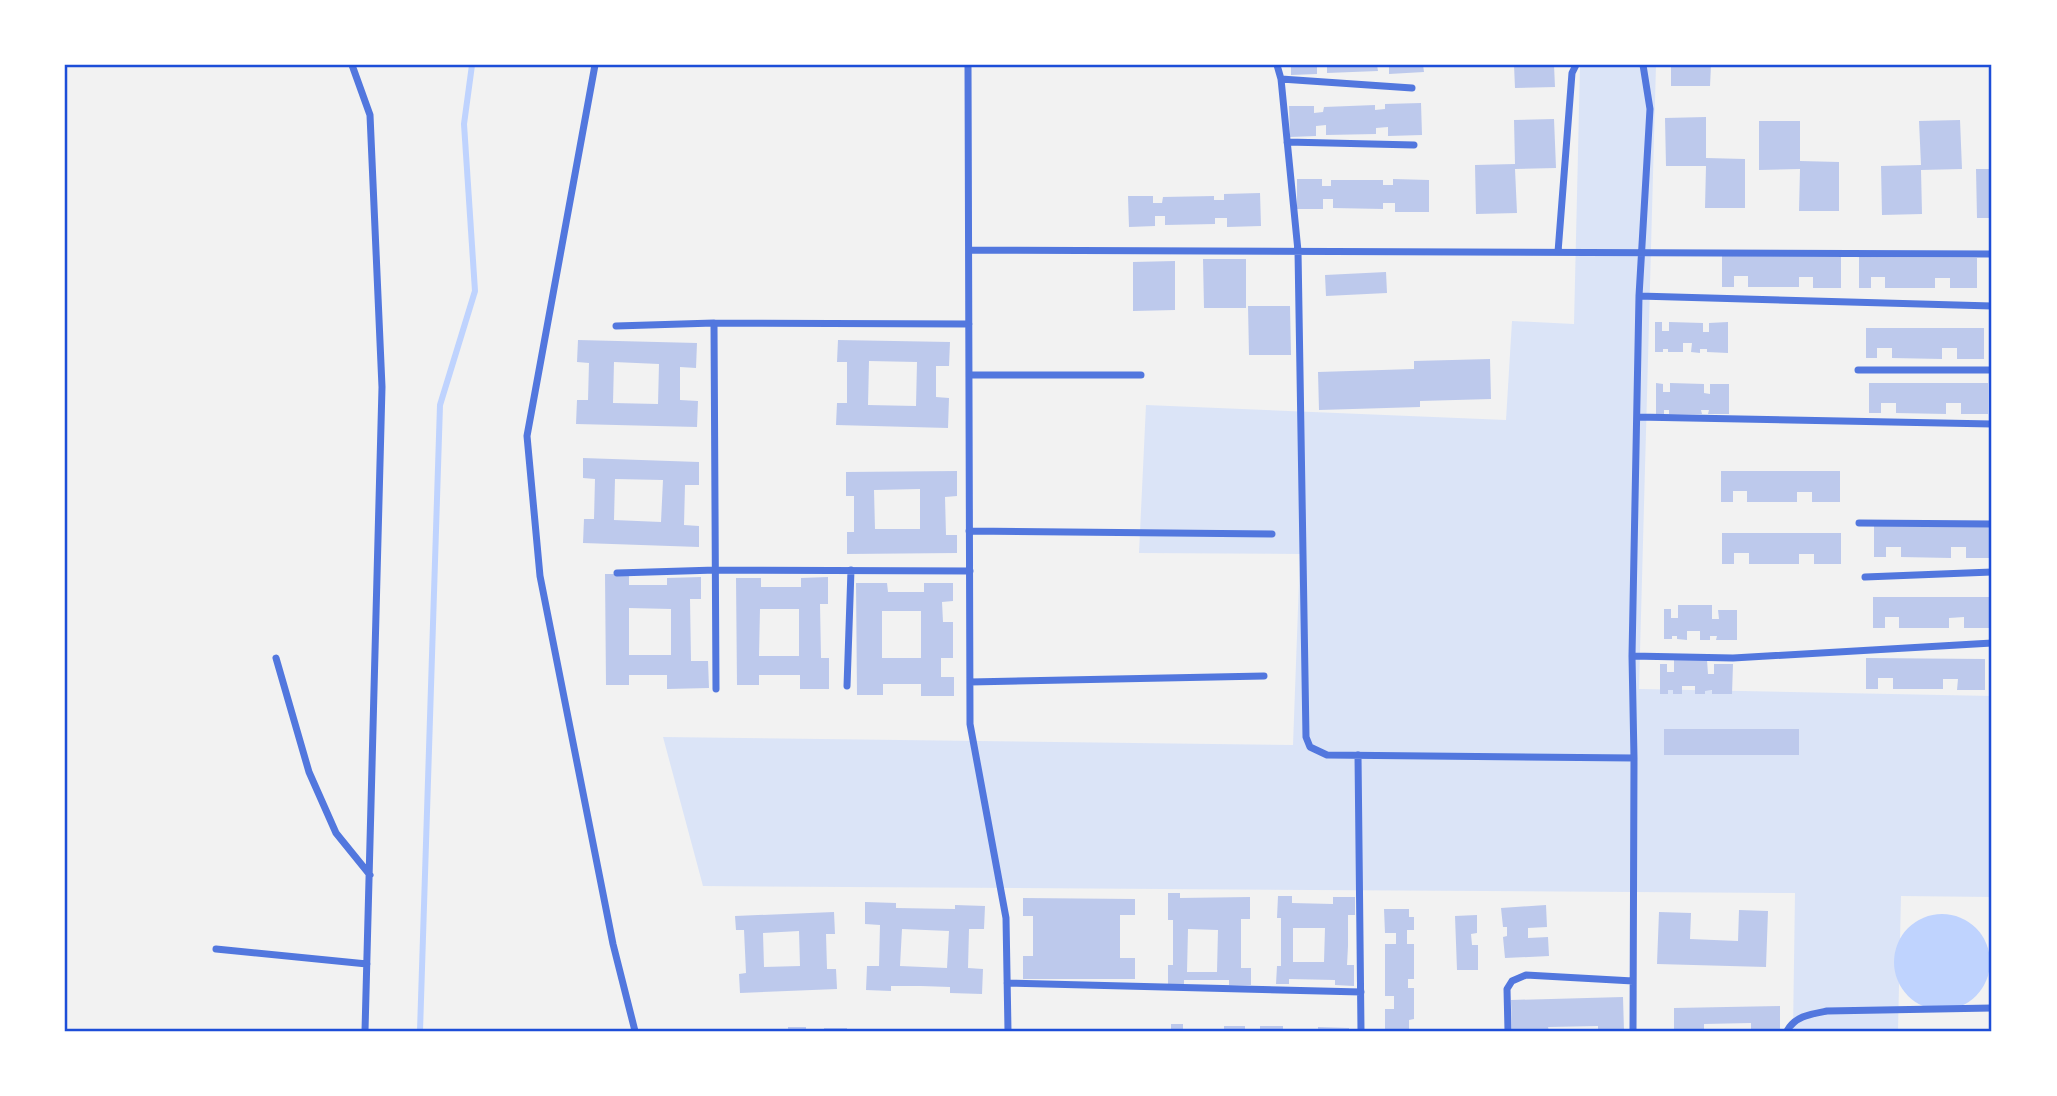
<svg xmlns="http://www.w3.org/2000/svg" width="2057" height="1096" viewBox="0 0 2057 1096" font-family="'PT Serif',serif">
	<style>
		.green { fill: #dbe4f7 }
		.water { fill: #bfd3fe }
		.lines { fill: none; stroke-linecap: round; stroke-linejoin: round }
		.stream { stroke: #bfd3fe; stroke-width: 6 }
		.building { fill: #bdc9ec; fill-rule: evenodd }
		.minor { stroke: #5277de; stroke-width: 7 }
		.neatline { fill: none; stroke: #1d4ed8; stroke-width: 2.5 }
	</style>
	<rect width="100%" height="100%" fill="#f2f2f2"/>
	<path class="green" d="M1656,65L1639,689L1992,696V897L1901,896L1898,1031H1793L1795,893L703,886L663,737L1293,745L1300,554L1139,553L1146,405L1506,420L1512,321L1574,324L1580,66Z"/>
	<path class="water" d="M1894 962a48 48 0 1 1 96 0a48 48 0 1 1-96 0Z"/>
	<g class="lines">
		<path class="stream" d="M420,1031L440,405L475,291L464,124L472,65"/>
	</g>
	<path class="building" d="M1291,65H1317V74L1291,75Z
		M1327,65H1377L1378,71L1327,73Z
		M1389,65H1423L1424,72L1389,74Z
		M1514,65H1554L1555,87L1515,88Z
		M1671,65H1711L1710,86H1671Z
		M1421,103L1422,135L1388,136V127L1376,128V134L1326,135V125L1316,126V136L1290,137L1289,106H1314V113L1323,112L1324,107L1375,105V110L1385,109V104Z
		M1706,117V158L1745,159V208H1705L1706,166H1666L1665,118Z
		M1554,119L1556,168L1515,169L1517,213L1476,214L1475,165L1515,164L1514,120Z
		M1960,120L1962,169L1921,170L1922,214L1882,215L1881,166L1921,165L1919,121Z
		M1759,121H1800V161L1839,162V211H1799L1800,169L1759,170Z
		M1976,169H1992V218H1977Z
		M1297,179H1322V186H1331V180H1383V185H1393V179L1429,180V212H1395V203H1383V209L1333,208V199H1323V209H1297Z
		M1260,193L1261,226L1227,227V218H1215V224L1165,225V216H1155V226L1129,227L1128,196H1153V203H1162L1163,197L1214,196V200H1224V194Z
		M1722,256L1841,257V288H1813V277H1799V287H1748V276H1734V287H1722Z
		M1859,257L1977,258V288H1950V278H1935V288H1885V277H1871V288H1859Z
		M1203,259H1246V308H1204Z
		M1175,261V310L1133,311V262Z
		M1386,272L1387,293L1326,296L1325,275Z
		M1248,306H1290L1291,355H1249Z
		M1655,322H1662V331H1669V322L1703,323V332H1709V323L1728,322V353L1707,352V349H1700V353L1691,352L1692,343H1683V352H1668V349H1663V352H1655Z
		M1866,328H1984V359H1957V348H1942V359L1892,358V348H1877V358H1866Z
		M578,340L697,343L696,368L680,367V400L698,401L697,427L576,424L577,400H588L589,363L577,362ZM614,362L659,364L658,404L613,403Z
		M838,340L950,342L949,366H936V397L949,398L948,428L836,425L837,403H847V362H837ZM869,361L917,362L916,406L868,405Z
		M1490,359L1491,399L1420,401V407L1319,410L1318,372L1414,369V361Z
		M1656,383L1663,384V392H1670V383L1704,384V393L1710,394V384H1729V414H1708L1709,410H1701L1702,414H1669V410H1664V414H1656Z
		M1869,383H1988V414H1961V403H1946V414L1896,413V403H1881V413H1869Z
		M583,458L699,462V485H685L684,525L699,526V547L583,543L584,519H594L595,479L583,478ZM615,479L663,480L661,522L614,520Z
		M957,471V496L945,497L946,535H957V553L847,554V532H854V496H846V472ZM920,489V529H875L874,490Z
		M1721,471H1840V502H1812V492H1797V502H1747V491H1733V502H1721Z
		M1874,526L1992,527V558H1966V547H1951V558L1901,557V547H1886V557H1874Z
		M1722,533H1841V564H1814V554H1799V564H1749V553H1734V564H1722Z
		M605,574H629V585H667V578L701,577V599H690L691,661H708L709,688L667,689V675H629V685H606ZM629,608L671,609V655H629Z
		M828,577V604H820L821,658H829V689H800V675H759V685H737L736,578H761V587H801V578ZM760,609H799V656H759Z
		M856,583H887L888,592H924V583H953V601L942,602L943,622H953V658H941V677H954V696H921V684H883V695H857ZM882,611H921V658H882Z
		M1873,597H1992L1991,628H1964V617L1949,618V628H1899V617H1885V628H1873Z
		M1678,605H1712V619H1719L1718,610H1737V640H1716L1717,636H1710V640H1700V631H1687V640L1677,639V636H1672V639H1664V609H1671V618H1678Z
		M1866,658L1985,659V690H1957L1958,679H1943V689H1893V678H1878V689H1866Z
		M1674,659L1707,660L1708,674H1714V664H1733L1732,694H1712V690L1705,691V694H1695V686H1682V694H1673V690H1668V694H1660V664H1667V672H1674Z
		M1664,729H1799V755H1664Z
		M1168,893H1180V898L1250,897V919H1241V968H1251V985H1229V980H1184V984H1168V965H1173V920H1168ZM1188,929L1218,930L1217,972H1187Z
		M1278,896H1292V903L1333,904V897H1355V915H1348V946L1347,965H1354V986L1335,985V980L1289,979V984H1276L1277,966H1281V918H1277ZM1293,928H1325L1324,962H1293Z
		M1023,898L1135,899V915H1120V958H1135V979H1023V956H1033V916H1023Z
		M865,902L896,903V908L955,909V905L985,906L984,929H969L968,968L983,969L982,994L950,993V987L921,986H891V991L866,990L867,966H879L880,925L865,924ZM902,929L949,931L947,968L900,966Z
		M1546,905L1547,927L1528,928V938L1548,937L1549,956L1505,958L1503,937L1507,936V927H1503L1501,908Z
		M1384,909H1409V917H1414V930H1407V944H1414V979H1408V988H1414V1019L1409,1020V1031H1385V1009H1394V996H1385V944H1396V933H1385Z
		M1739,910L1768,911L1766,967L1657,964L1659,912L1691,913L1690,939L1738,941Z
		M834,912L835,934H826L827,969H836L837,989L740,993L739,974L746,973L744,930H736L735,916ZM799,931L800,966L764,967L763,933Z
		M1477,915V933L1471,934L1472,945H1478V970H1457L1455,916Z
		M1623,997L1624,1031H1598V1026L1548,1027L1549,1031H1512L1511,1000Z
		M1780,1006V1031H1751V1023L1704,1024V1031H1674V1008Z
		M1171,1024H1183V1031H1171Z
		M1224,1026H1245V1031H1224Z
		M1260,1026H1283V1031H1260Z
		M788,1027H806V1031H788Z
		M1318,1027L1349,1028V1031H1318Z
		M824,1028H847V1031H824Z"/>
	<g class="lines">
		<path class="minor" d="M352,65L370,115L382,387L365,1031
			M595,65L527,436L540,576L613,944L635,1031
			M968,65L970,724L1006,918L1008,1031
			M1277,65L1281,79L1298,251L1306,737L1310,747L1327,755L1634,758
			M1281,79L1412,88
			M1287,142L1414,145
			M969,250L1992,254
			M1558,252L1572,73L1576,65
			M1639,296L1992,306
			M616,326L714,323
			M1858,370H1992
			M969,375H1141
			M1637,417L1992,424
			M1859,523L1992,524
			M969,531L1272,534
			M617,573L716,570L970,571
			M1865,577L1992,572
			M1632,656L1733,658L1992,643
			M276,658L309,772L336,833L370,875
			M970,682L1264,676
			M847,686L851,570
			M716,689L714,323L969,324
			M1358,755L1361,1031
			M216,949L367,964
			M1007,983L1361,992
			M1508,1031L1507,989L1512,981L1526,975L1633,981
			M1633,1031L1634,758L1632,656L1639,296L1650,109L1643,65
			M1787,1031C1795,1016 1811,1014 1827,1011L1992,1008"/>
	</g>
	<rect width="2057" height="1096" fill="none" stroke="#ffffff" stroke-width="133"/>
	<rect x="66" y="66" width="1924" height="964" class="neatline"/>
</svg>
